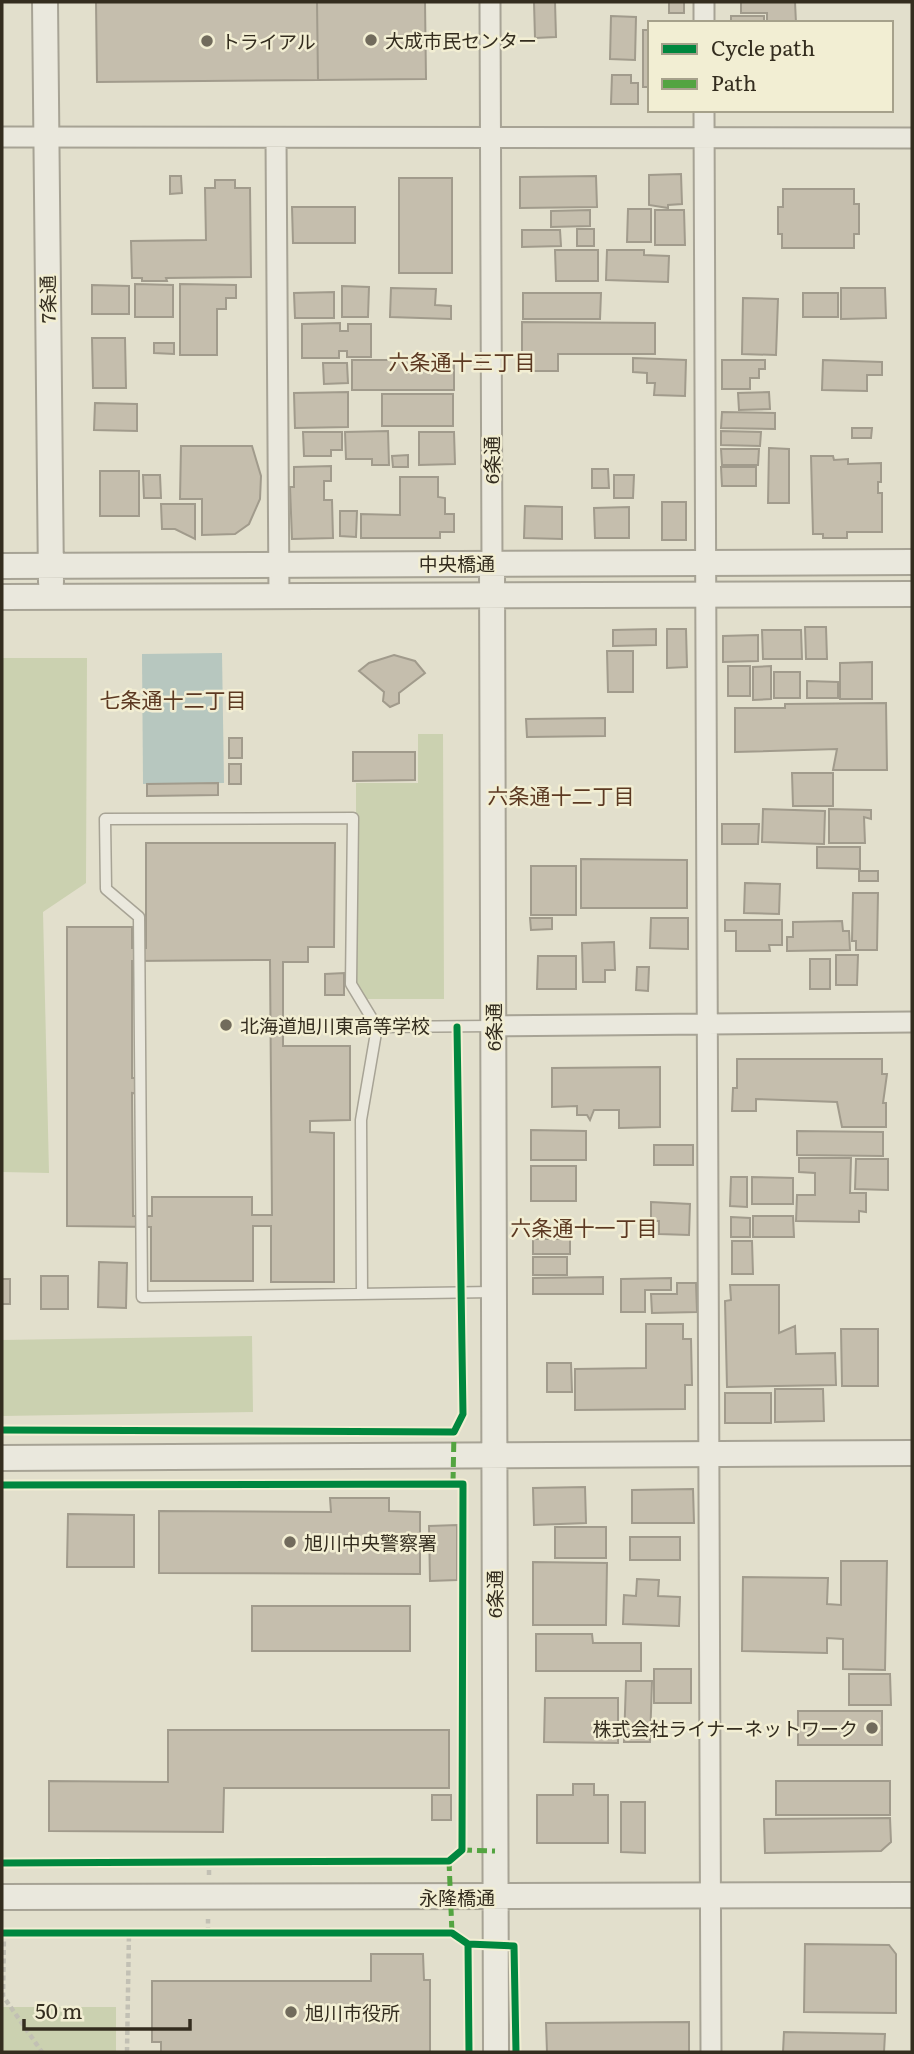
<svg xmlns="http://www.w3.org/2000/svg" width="914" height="2054" viewBox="0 0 914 2054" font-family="Literata,'Noto Sans JP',serif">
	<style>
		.green { fill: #cbd1b0 }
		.water { fill: #b7c7bf }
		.building { fill: #c5bead; stroke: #a19b8c; stroke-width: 2; fill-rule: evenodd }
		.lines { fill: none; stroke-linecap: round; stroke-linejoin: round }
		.service-casing { stroke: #a7a395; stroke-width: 13 }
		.minor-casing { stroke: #a7a395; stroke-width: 23 }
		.tertiary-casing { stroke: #a7a395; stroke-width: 28 }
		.path { stroke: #c2c0b4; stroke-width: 4.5; stroke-dasharray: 5 3.5; stroke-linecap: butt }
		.service { stroke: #eae8dd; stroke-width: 10 }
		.minor { stroke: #eae8dd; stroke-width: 19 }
		.tertiary { stroke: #eae8dd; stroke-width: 24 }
		.quiet { stroke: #53a441; stroke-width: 5; stroke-dasharray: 10 5; stroke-linecap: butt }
		.cycleway-casing { stroke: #f2eed3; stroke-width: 11 }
		.cycleway { stroke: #00873e; stroke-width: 7 }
		.poi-dot { fill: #716b5c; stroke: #f2eed3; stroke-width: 2.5 }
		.labels { text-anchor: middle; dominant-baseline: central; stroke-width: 5; stroke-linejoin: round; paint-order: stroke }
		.poi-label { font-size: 19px; fill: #342d1f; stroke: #f2eed3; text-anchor: start }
		.street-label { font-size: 19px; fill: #342d1f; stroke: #f2eed3 }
		.neighbourhood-label { font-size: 21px; fill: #5c3922; stroke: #f2eed3 }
	</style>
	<rect width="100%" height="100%" fill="#e2dfcc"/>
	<path class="green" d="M2,658H87L86,883L43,912L49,1173L2,1172Z
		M418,734H443L444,999H356V783H418Z
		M252,1336L253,1412L2,1416V1340Z
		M2,2007H116V2052H2Z"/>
	<path class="water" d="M222,653L224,783L143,784L142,654Z"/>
	<path class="building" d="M96,2H317L318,80L97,82Z
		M317,2H425L426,79L318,80Z
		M534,2H555L556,37L535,38Z
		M669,2H684V13H669Z
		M741,2H795L796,23H767V13H741Z
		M611,16L636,17L635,60L610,59Z
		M731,16H764V23H731Z
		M643,30H650V87H643Z
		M612,75H631V83H638V104H611Z
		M681,174L682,204L668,205V208L649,205V175Z
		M170,176H181L182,193L170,194Z
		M596,176L597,207L520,208V177Z
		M399,178H452V273H399Z
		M215,180H235V188H250L251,277L166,278L167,281H142V278H132L131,241L206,240L205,188H215Z
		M783,189H854V204H859V234H854V248H782V234H778V207H783Z
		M292,207H355V243H293Z
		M628,209H651V242H627Z
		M590,210V226L551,227V211Z
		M655,210H684L685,245H655Z
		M577,229H594V246H577Z
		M522,230H560L561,246L522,247Z
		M555,250H598V281H556Z
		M607,250H644V255L669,256L668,282L606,280Z
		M135,284L173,285V317H135Z
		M180,284L236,285V298H226V309H217V355H180Z
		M92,285L129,286V314H92Z
		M342,286L369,287L368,317H342Z
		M391,288L436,289L435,305L451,306V319L390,317Z
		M841,288H885L886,318L841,319Z
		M334,292V318H295L294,293Z
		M523,293H601L600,319H523Z
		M803,293H838V317H803Z
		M743,298L778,299L776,355L742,354Z
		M522,322L655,323V354H558V371H522Z
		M340,323V331H348V324H371V357H347V351H339V358H302V324Z
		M92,338H125L126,388H93Z
		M154,343H174V354L154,353Z
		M633,358L686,360L685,396L654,395L655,383H647V373L633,372Z
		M352,360H454V390H352Z
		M722,360H765V369H759V378H750V389H722Z
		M823,360L882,362V375H867V391L822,390Z
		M323,363H347L348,383L324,384Z
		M348,392V427L295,428L294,393Z
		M769,392L770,409L739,410L738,393Z
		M382,394H453V426H382Z
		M95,403L137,404V431L94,430Z
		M722,412L775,413V429L721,428Z
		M852,428H872L871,438H852Z
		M388,431L389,465H372V459H346L345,432Z
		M721,431L761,432L760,446L721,445Z
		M303,432H342V450H331V456H304Z
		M419,432H454L455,464L419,465Z
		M181,446H252L261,476L260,499L249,524L235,534L202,535V499H180Z
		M769,448L789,449V503H768Z
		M721,449H759L758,465H722Z
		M408,455V467H393L392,456Z
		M811,456H833L834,460L848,459V464L881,463V482H878V493H882V532H847V538H823V534H813Z
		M331,466V481H324V500H332L333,538L292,539L290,487H294V467Z
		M721,467H756V486H722Z
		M592,469H608L609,488H592Z
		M100,471H139V516H100Z
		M143,475H160L161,498H144Z
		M614,475H634L633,498H614Z
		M400,477H438V497L445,498V514H454V532H440V538H361V514L400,515Z
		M662,502H686V540H662Z
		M161,504H195V539L175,529H162Z
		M525,506L562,507V539L524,538Z
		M629,507V538H595L594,508Z
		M340,511H357L356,537L340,536Z
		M805,627H826L827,659H806Z
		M656,629V645L613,646V630Z
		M667,629H686L687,667L667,668Z
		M762,630H801L802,659H763Z
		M758,635V661L723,662V636Z
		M607,651H633V692H608Z
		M394,655L415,661L425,673L399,693V703L390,707L383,701L384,692L359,671L369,663Z
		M872,662V699H840V663Z
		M728,666H750V696H728Z
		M771,666V699L753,700V667Z
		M774,672H800V698H774Z
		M807,681L838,682V698H807Z
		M886,703L887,770H833L837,749L735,752V708H785V704Z
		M605,718V736L527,737L526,719Z
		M229,738H242V758H229Z
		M353,752H415V780L353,781Z
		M229,764H241V784H229Z
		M792,773H833V806H793Z
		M218,783V795L147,796V784Z
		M763,809L825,811L824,844L762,842Z
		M829,809L871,810V819L864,817L865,843H829Z
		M722,824H759L758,844H722Z
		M146,843H335L334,947H308V962H283V1046H350V1120L310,1121V1132L334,1133V1282H271V1226H253V1281H151V1227L67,1226V927H132V948H146ZM270,960L272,1215H252V1197H152V1216H133L132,1093L139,1094V1078H132V961Z
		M817,847H860V869L817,868Z
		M581,859L687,860V908H581Z
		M531,866H576V915H531Z
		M859,871H878V881H859Z
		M745,883L780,884L779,914L744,913Z
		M853,893H878L877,950H856V941H852Z
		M530,918H552V929L531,930Z
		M651,918H688V949L650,948Z
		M725,920H782V945H769L770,951H736V931H725Z
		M842,921L843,931H849L850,950L787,951V937H793V922Z
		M614,942L615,970H605V982H583L582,943Z
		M836,955H858L857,985H836Z
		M538,956H576V989H537Z
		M810,959H830V989H810Z
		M637,967H649L648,991L636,990Z
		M344,973V995H325V974Z
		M737,1059H882V1074H887L883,1103H886V1127H842L837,1102L756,1099V1111H732L733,1088H737Z
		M660,1067V1127L619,1128V1110H594L590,1120L587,1115H577V1106L552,1107V1068Z
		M531,1130L586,1131V1160H531Z
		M797,1131L883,1132V1156L797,1155Z
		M654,1145H693V1165H654Z
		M799,1158H851L850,1193H866V1212L859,1211V1222L796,1221L797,1195H815V1173L799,1172Z
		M856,1159H888V1190L855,1189Z
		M531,1166H576V1201H531Z
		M731,1177H747V1207L730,1206Z
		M752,1177L793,1178V1204H752Z
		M651,1202L690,1204L689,1235L659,1234V1221H651Z
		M753,1216H793L794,1237H753Z
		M731,1217L750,1218V1237H731Z
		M533,1239H570V1254H533Z
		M732,1241H752L753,1274H732Z
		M533,1257H567V1275H533Z
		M99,1262L127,1263L126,1308L98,1307Z
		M41,1276H68V1309H41Z
		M603,1277V1294H533V1278Z
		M671,1278V1290H645V1312H621V1279Z
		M2,1279H10V1304H2Z
		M677,1283H696L697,1312L652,1313L651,1294H677Z
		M730,1285H779V1333L795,1326L796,1354L835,1353L836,1385L727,1387L725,1301L731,1300Z
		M646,1324H683V1339H691L692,1385H685V1409L575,1410V1369L646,1368Z
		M841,1329H878V1386H842Z
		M547,1363H571L572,1392H547Z
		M775,1389H823L824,1421L775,1422Z
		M725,1393H771V1423H725Z
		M585,1487L586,1523L534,1525L533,1488Z
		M693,1489L694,1523H632V1490Z
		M330,1498H389V1511L420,1512V1574L159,1573V1511L331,1512Z
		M68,1514L134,1515V1567H67Z
		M457,1525V1580L430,1581L429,1526Z
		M555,1527H606V1558H555Z
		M630,1537H680V1560H630Z
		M841,1561H887L885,1670L843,1669V1639L827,1638V1653L742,1651L743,1577L828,1578L827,1604L841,1605Z
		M533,1562L607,1563L606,1625H533Z
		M637,1579L659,1580L658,1596L680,1597L679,1626L623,1624L624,1595L636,1596Z
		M252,1606H410V1651H252Z
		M536,1634H592L593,1643H641V1671H536Z
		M654,1669H691V1703H654Z
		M849,1674H890L891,1705H849Z
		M626,1681H652L650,1742H624Z
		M545,1698H618V1743L544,1742Z
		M798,1711H882V1745H798Z
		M168,1730H449V1788H224L223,1832L49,1831V1781L168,1782Z
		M776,1781H890V1815H776Z
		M573,1784H594V1795H608V1843H537V1795H573Z
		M432,1795H451V1820H432Z
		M621,1802H645V1853L621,1852Z
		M890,1818L891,1842L881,1851L765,1853L764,1819Z
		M805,1944L889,1945L896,1954V2013L804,2012Z
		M371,1954H423L424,1980H430V2052H161V2042H152V1981H371Z
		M689,2022V2052H547L546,2023Z
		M784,2032L885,2034L884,2052H783Z"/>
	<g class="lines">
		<g class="service-casing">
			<path id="service" d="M377,1027L351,984L353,818L105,819L106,889L139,917L142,1297L493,1292
				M362,1294L361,1120L377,1027L492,1026"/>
		</g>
		<g class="minor-casing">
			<path id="minor" d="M490,2L492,563
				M704,2V23
				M704,110L711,2052
				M2,137L912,138
				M276,138L279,596
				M492,1026L912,1022"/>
		</g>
		<g class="tertiary-casing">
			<path id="tertiary" d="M45,2L51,582
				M492,563L496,2052
				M2,566L912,562
				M2,597L912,594
				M2,1458L912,1453
				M2,1897L912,1895"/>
		</g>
		<path class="path" d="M209,1875V1862
			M208,1932V1919
			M4,1933L3,1996L42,2052
			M127,2052L129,1932"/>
		<use href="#service" class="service"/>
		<use href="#minor" class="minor"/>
		<use href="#tertiary" class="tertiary"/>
		<path class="quiet" d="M453,1482L454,1432
			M462,1850L495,1851
			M449,1861L452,1933"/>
		<g class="cycleway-casing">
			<path id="cycleway" d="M2,1430L454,1432L463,1414L457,1027
				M2,1485L463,1484L462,1850L449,1861L2,1863
				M2,1933H452L468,1944L514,1946L516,2052
				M468,1944L469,2052"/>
		</g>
		<use href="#cycleway" class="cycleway"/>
	</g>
	<g class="poi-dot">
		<circle cx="371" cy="40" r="7"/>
		<circle cx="207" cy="41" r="7"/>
		<circle cx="226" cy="1025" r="7"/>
		<circle cx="290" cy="1542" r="7"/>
		<circle cx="872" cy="1728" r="7"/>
		<circle cx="291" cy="2012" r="7"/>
	</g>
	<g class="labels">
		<g class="poi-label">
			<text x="385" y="40">大成市民センター</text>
			<text x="221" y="41">トライアル</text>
			<text x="240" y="1025">北海道旭川東高等学校</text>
			<text x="304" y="1542">旭川中央警察署</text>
			<text x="858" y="1728" text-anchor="end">株式会社ライナーネットワーク</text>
			<text x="305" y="2012">旭川市役所</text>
		</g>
		<g class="street-label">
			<text transform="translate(47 299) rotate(-91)">7条通</text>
			<text transform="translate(491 460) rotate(-90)">6条通</text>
			<text x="457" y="563">中央橋通</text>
			<text transform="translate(493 1027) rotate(-90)">6条通</text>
			<text transform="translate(494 1594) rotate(-90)">6条通</text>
			<text x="457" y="1897">永隆橋通</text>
		</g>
		<g class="neighbourhood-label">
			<text x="462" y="360">六条通十三丁目</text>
			<text x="173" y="698">七条通十二丁目</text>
			<text x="561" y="794">六条通十二丁目</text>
			<text x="584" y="1226">六条通十一丁目</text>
		</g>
	</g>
	<rect width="914" height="2054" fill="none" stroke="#342d1f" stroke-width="7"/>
	<rect x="648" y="21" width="245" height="91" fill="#f2eed3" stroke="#a6a18b" stroke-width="2"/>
	<rect x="662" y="44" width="35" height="10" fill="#00873e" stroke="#a6a18b" stroke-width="2"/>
	<text x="711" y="56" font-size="21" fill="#342d1f">Cycle path</text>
	<rect x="662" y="79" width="35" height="10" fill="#53a441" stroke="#a6a18b" stroke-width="2"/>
	<text x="711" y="91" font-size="21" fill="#342d1f">Path</text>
	<path d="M24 2019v10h166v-10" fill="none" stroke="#342d1f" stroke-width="3.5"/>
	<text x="35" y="2019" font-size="21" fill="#342d1f" stroke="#f2eed3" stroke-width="5" paint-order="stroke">50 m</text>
</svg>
